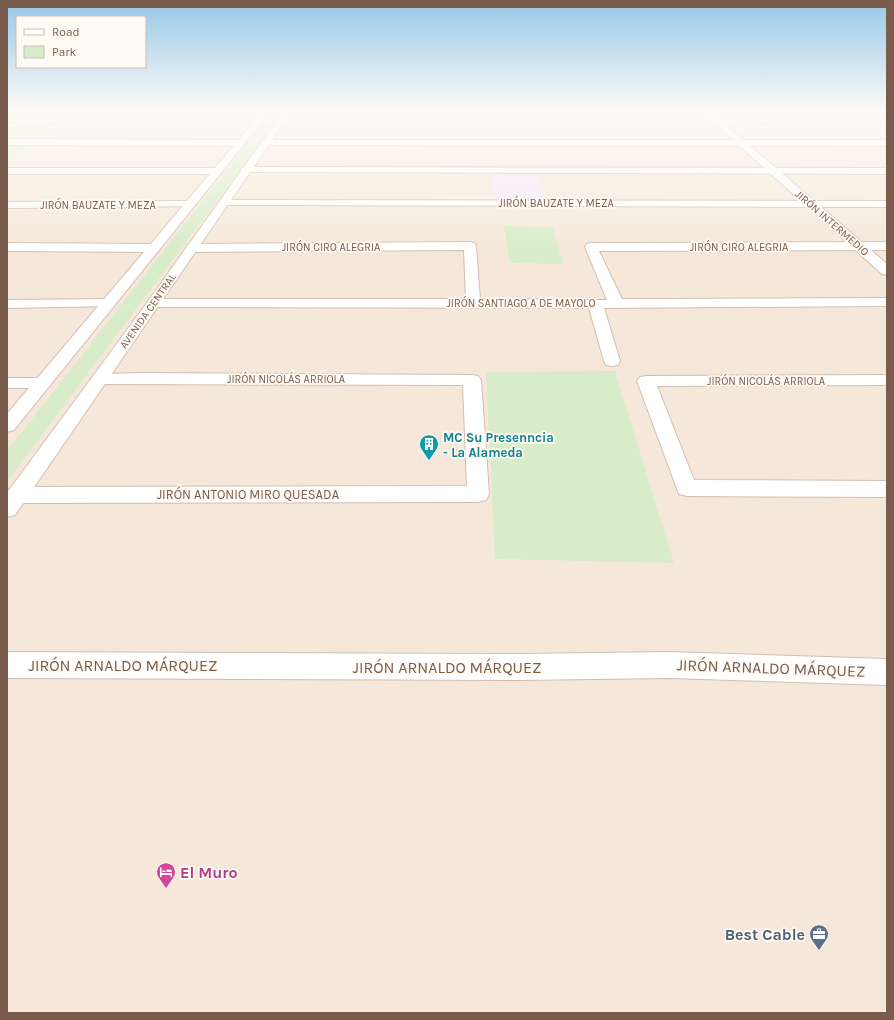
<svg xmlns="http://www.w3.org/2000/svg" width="894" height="1020" viewBox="0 0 894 1020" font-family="Karla,sans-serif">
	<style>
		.residential { fill: #f5e8da }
		.education { fill: #f3e8fa }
		.green { fill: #d8ecc9 }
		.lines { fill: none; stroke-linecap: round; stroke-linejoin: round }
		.minor-casing { stroke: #d1beb0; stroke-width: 2 }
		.tertiary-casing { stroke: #d1beb0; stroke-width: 2 }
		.secondary-casing { stroke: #d6c0b0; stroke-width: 2 }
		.minor { fill: #fff; fill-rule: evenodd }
		.tertiary { fill: #fff; fill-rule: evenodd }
		.secondary { fill: #fff; fill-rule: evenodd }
		.labels { text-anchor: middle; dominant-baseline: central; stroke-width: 3.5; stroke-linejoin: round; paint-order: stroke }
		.far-street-label { font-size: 11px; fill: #7a5c4d; stroke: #fffaf3 }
		.culture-label { font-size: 13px; font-weight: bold; fill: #0d838f; stroke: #fffaf3; text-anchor: start }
		.street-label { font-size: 13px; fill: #7a5c4d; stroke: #fffaf3 }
		.near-street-label { font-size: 16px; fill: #7a5c4d; stroke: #fffaf3 }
		.near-hotel-label { font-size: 16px; font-weight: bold; fill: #b23c85; stroke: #fffaf3; text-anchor: start }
		.near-service-label { font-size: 16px; font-weight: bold; fill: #4e5e75; stroke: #fffaf3; text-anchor: end }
	</style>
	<rect width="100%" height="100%" fill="#fdf6ec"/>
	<path class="residential" d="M7,111H887V1013H7Z"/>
	<path class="education" d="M490,173H537L547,199L495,200Z"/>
	<path class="green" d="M41,111H78L66,118H28Z
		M273,111H284L7,482V451Z
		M22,122H60L28,141H7V130Z
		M7,145H31L7,160Z
		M504,226L553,227L563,264L510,263Z
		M615,371L674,563L495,559L486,372Z"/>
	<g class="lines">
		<g class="minor-casing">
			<path id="minor" d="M7,118H260L264,120L260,122H7Z
				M279,119H887V123H282L278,121Z
				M7,139L241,140L246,143L241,146L7,145Z
				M266,140H887V146L263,145L261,143Z
				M246,167L887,168V174L242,172L241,170L242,168Z
				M7,168H217L222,171L217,174H7Z
				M224,200L887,201V207L220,205L218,203Z
				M190,201L194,202L196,204L194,206L7,208V202Z
				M470,242L474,243L476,246L480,299L595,300H607L585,247L587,244L591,243L887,242V250L599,251L622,299L887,298V306L604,308L620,361L618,365L612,366L606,365L604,361L589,308L154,307L149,306L147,303L149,300L154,299H466L464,250L192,252L187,251L186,248L187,245L192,244Z
				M7,243L154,244L159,245L160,248L159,251L154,252L7,251Z
				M109,299L114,300L116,303L114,306L7,308V300Z
				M144,373L472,375L478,376L481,380L489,494L486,500L478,502L17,503L9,501L7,494L9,489L17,487L467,486L463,385L100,384L94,383L91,379L94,375L100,374Z
				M887,375V385L657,386L694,480L887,481V497L687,496L679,494L637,381L640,377L646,376Z
				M7,378H42L48,379L51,383L48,387L42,388H7Z
				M7,652L519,654L669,652L887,659V685L669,678L519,680L7,678Z"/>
		</g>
		<g class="tertiary-casing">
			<path id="tertiary" d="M701,111H710L887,264V275L882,274Z"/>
		</g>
		<g class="secondary-casing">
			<path id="secondary" d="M263,111H271L14,430L7,432V414Z
				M284,111H292L15,515L7,517V493L149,300Z"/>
		</g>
		<use href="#minor" class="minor"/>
		<use href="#tertiary" class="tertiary"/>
		<use href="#secondary" class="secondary"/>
	</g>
	<linearGradient id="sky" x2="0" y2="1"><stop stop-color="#97c7e8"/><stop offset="0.44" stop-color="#fefbf6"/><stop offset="1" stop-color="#fefbf6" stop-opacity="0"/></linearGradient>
	<rect width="894" height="254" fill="url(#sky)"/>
	<defs>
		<g id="building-pin" transform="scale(1)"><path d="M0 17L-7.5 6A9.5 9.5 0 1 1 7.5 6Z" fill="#0f9aa8" stroke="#fffaf3"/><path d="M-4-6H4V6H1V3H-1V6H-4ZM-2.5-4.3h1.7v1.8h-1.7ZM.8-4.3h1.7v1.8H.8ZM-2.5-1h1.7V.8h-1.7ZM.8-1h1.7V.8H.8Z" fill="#fff"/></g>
		<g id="hotel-pin" transform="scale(1)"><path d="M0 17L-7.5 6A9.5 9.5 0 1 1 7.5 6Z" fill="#d1479c" stroke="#fffaf3"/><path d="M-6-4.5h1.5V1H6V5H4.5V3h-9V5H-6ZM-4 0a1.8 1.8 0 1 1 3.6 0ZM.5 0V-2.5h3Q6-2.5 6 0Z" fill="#fff"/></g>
		<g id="office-pin" transform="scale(1)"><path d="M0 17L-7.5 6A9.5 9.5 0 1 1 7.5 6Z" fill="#5c6f8a" stroke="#fffaf3"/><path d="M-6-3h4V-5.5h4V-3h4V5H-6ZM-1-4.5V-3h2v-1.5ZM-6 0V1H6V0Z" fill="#fff"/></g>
	</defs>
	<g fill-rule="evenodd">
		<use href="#building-pin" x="429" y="444"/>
		<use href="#hotel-pin" x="166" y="872"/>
		<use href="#office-pin" x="819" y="934"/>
	</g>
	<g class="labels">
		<g class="far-street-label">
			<text x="556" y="203">JIRÓN BAUZATE Y MEZA</text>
			<text x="98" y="205">JIRÓN BAUZATE Y MEZA</text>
			<text transform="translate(832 223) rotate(41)">JIRÓN INTERMEDIO</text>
			<text x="331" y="247">JIRÓN CIRO ALEGRIA</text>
			<text x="739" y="247">JIRÓN CIRO ALEGRIA</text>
			<text x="521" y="303">JIRÓN SANTIAGO A DE MAYOLO</text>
			<text transform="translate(148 311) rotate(-55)">AVENIDA CENTRAL</text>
			<text x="286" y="379">JIRÓN NICOLÁS ARRIOLA</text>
			<text x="766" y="381">JIRÓN NICOLÁS ARRIOLA</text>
		</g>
		<g class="culture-label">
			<text x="443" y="437">MC Su Presenncia<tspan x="443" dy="15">- La Alameda</tspan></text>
		</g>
		<g class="street-label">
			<text x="248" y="494">JIRÓN ANTONIO MIRO QUESADA</text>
		</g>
		<g class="near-street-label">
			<text x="123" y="665">JIRÓN ARNALDO MÁRQUEZ</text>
			<text x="447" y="667">JIRÓN ARNALDO MÁRQUEZ</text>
			<text transform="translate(771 668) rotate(2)">JIRÓN ARNALDO MÁRQUEZ</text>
		</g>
		<g class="near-hotel-label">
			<text x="180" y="872">El Muro</text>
		</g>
		<g class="near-service-label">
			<text x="805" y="934">Best Cable</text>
		</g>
	</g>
	<rect width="894" height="1020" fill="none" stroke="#7a5c4d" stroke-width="16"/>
	<rect x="16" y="16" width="130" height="52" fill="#fffaf3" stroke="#cabbb1"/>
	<rect x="24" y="29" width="20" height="6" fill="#ffffff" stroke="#cabbb1"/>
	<text x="52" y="36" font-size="12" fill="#7a5c4d">Road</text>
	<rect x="24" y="46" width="20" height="12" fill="#d8ecc9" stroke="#cabbb1"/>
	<text x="52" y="56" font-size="12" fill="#7a5c4d">Park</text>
</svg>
